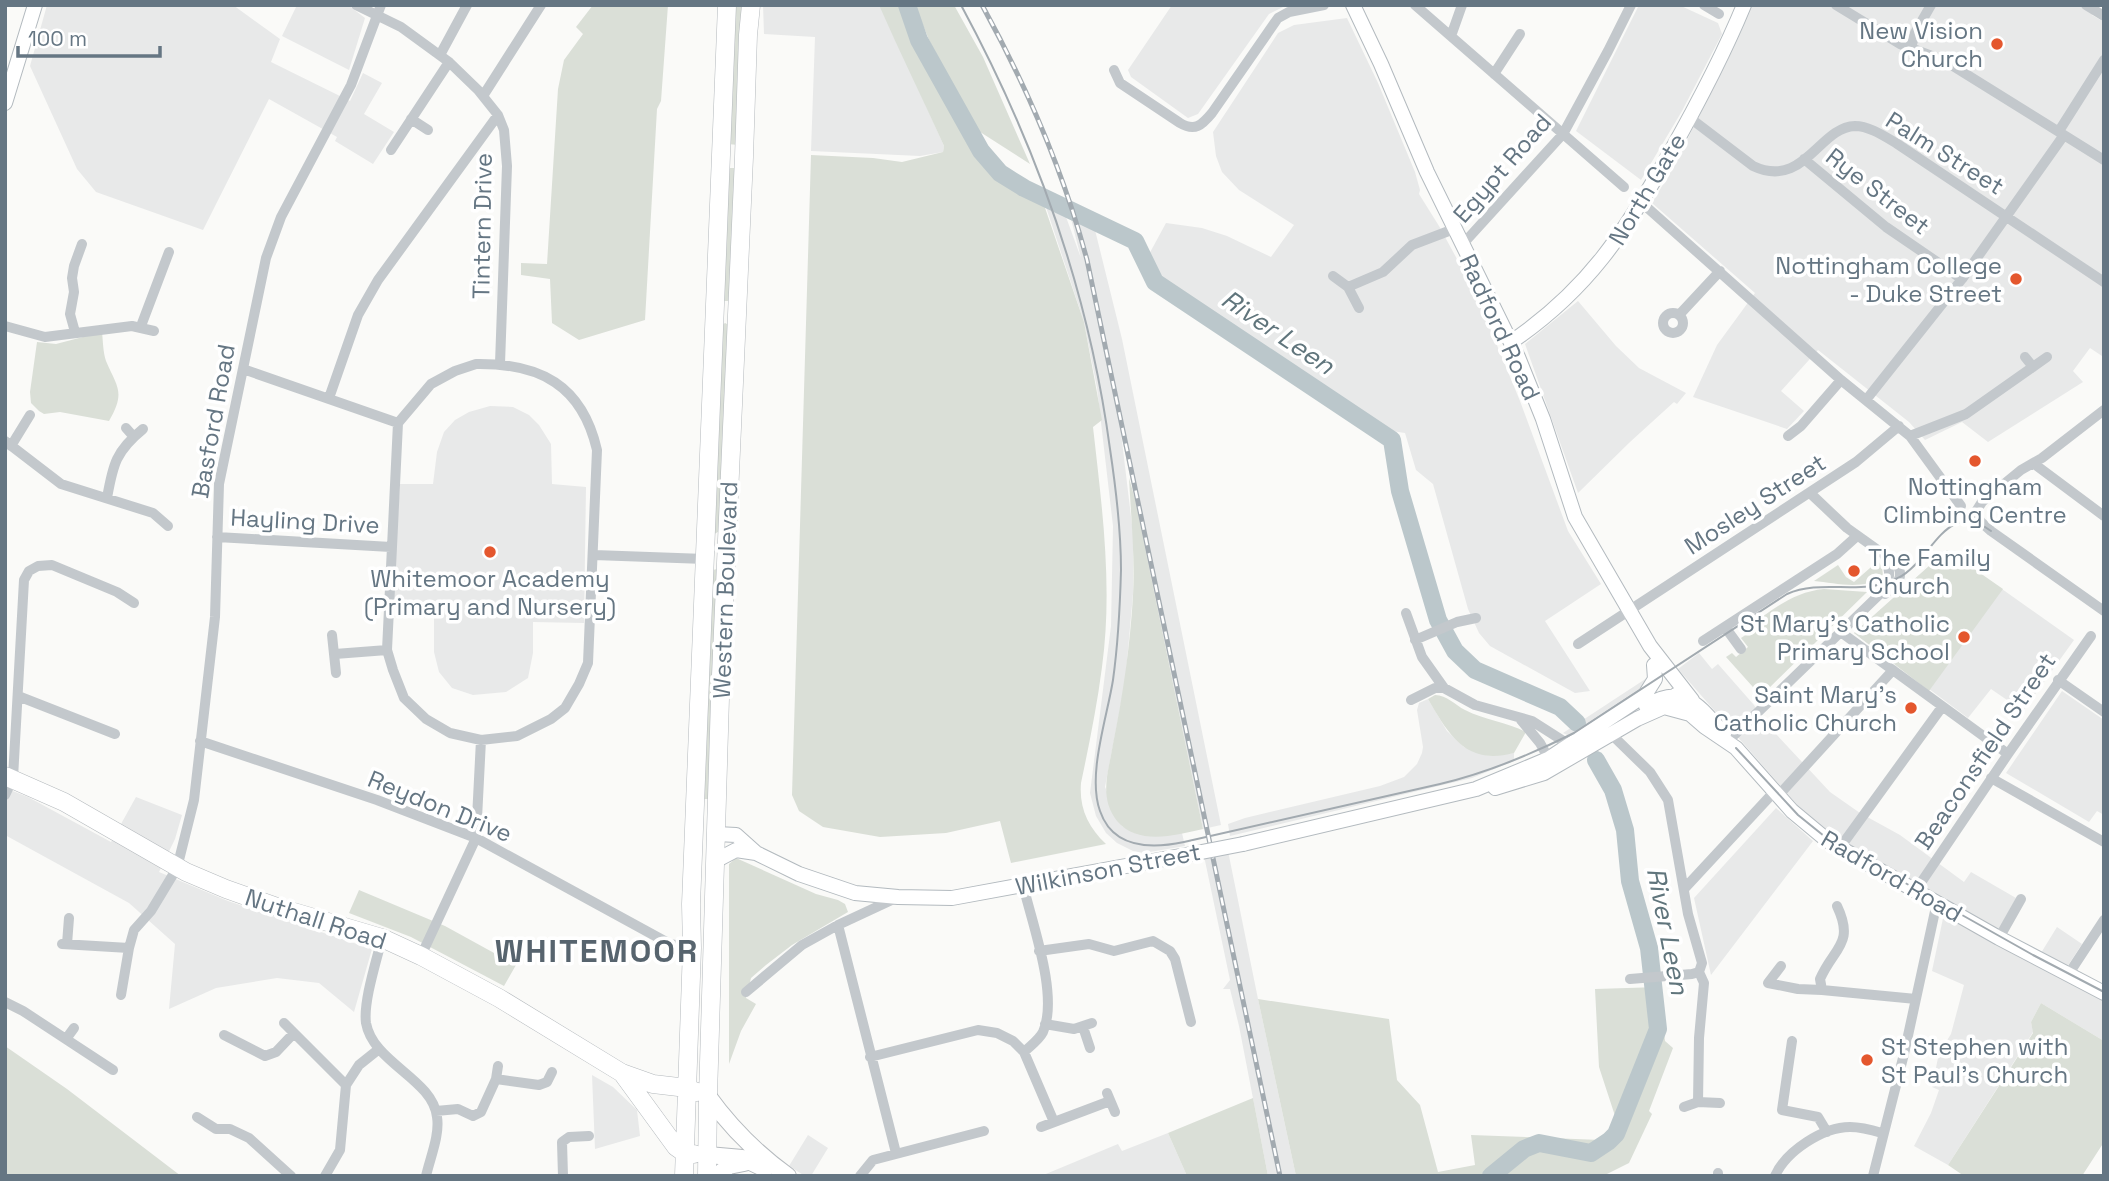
<svg xmlns="http://www.w3.org/2000/svg" width="2109" height="1181" viewBox="0 0 2109 1181" font-family="'Space Grotesk',sans-serif">
	<style>
		.built { fill: #e8e9e9 }
		.green { fill: #dadfd7 }
		.lines { fill: none; stroke-linecap: round; stroke-linejoin: round }
		.river { stroke: #bbc7cb; stroke-width: 18 }
		.secondary-casing { stroke: #b3babf; stroke-width: 16 }
		.primary-casing { stroke: #b5babe; stroke-width: 18 }
		.highway-casing { stroke: #b4b9bd; stroke-width: 19 }
		.street { stroke: #c3c8cc; stroke-width: 10 }
		.secondary { stroke: #fff; stroke-width: 14 }
		.primary { stroke: #fff; stroke-width: 16 }
		.highway { stroke: #fff; stroke-width: 18 }
		.tram { stroke: #a2aab0; stroke-width: 2 }
		.rail-casing { stroke: #a2aab0; stroke-width: 5 }
		.rail { stroke: #fff; stroke-width: 2.5; stroke-dasharray: 8; stroke-linecap: butt }
		.secondary-bridge-casing { stroke: #b3babf; stroke-width: 16; stroke-linecap: butt }
		.secondary-bridge { stroke: #fff; stroke-width: 14 }
		.poi-dot { fill: #e4572e; stroke: #fff; stroke-width: 2.5 }
		.labels { text-anchor: middle; dominant-baseline: central; stroke-width: 7; stroke-linejoin: round; paint-order: stroke }
		.poi-label { font-size: 24px; fill: #657683; stroke: #fff; text-anchor: end }
		.street-label { font-size: 24px; fill: #657683; stroke: #fff }
		.water-label { font-size: 26px; font-style: italic; fill: #60757c; stroke: #fff }
		.district-label { font-size: 32px; font-weight: bold; letter-spacing: 2px; fill: #57646e; stroke: #fff }
	</style>
	<rect width="100%" height="100%" fill="#fafaf8"/>
	<path class="built" d="M47,5H233L280,39L271,62L350,101L363,73L382,83L364,114L394,132L373,164L335,141L337,137L269,99L203,230L96,192L77,169L30,66Z
		M297,5H348L365,18L349,70L282,36Z
		M763,5H881L944,146L943,152L920,156L811,151L815,37L764,34Z
		M1172,5H1287L1269,14L1198,114L1188,118L1131,77L1128,70Z
		M1639,5H1679L1718,23L1722,34L1682,111L1641,180L1576,131Z
		M1752,5H2098L2092,15L2104,22V352L2102,356L2090,348L2073,371L2083,382L1988,442L1962,422L1925,440L1909,422L1818,350L1781,391L1804,411L1787,429L1693,397L1717,345L1755,293L1652,203L1677,161Z
		M1347,18L1378,83L1415,172L1420,190L1419,194L1439,226L1475,292L1520,401L1568,531L1601,584L1545,621L1590,691L1575,693L1490,646L1479,633L1468,609L1433,484L1416,470L1405,433L1392,431L1154,273L1147,258L1166,223L1202,228L1227,236L1271,257L1294,225L1239,190L1222,172L1216,156L1213,132L1278,33L1294,25Z
		M1043,198H1050L1062,206L1081,258L1069,211L1093,223L1095,230L1122,339L1221,825L1203,829L1121,433L1133,533V594L1125,683L1105,787L1122,826L1142,835L1157,836L1182,833L1185,846L1144,853L1133,851L1117,843L1106,833L1096,816L1090,793L1111,626L1113,526L1097,388L1084,322Z
		M1578,301L1616,346L1639,368L1686,393L1677,404L1674,402L1630,442L1578,493L1525,344Z
		M490,406L513,407L529,415L539,425L551,444L552,484L586,487L584,623L533,622V653L528,678L506,692L473,695L452,688L439,672L434,652V618L391,617L400,484H433L437,452L444,432L455,420L469,412Z
		M1947,550L2074,640L2023,711L1991,689L1968,718L1854,633Z
		M1699,653L1712,669L1718,664L1754,705L1762,719L1830,792L1860,813L1900,835L1964,882L1971,872L2016,898L1994,938L2036,961L2057,927L2082,944L2061,976L2104,999V1041L2041,1003L2031,1022L2033,1032L1948,1165L1914,1146L1931,1113L1939,1090L1932,1087L1939,1053L1951,1034L1964,985L1932,971L1947,899L1822,829L1807,816L1678,669Z
		M1653,674L1651,684L1572,737L1563,733Z
		M2062,691L2104,720V815L2097,811L2089,822L2006,773Z
		M1428,699L1447,731L1464,747L1488,756L1514,753V761L1472,778L1230,836L1228,824L1245,818L1380,786L1404,777L1417,764L1422,753L1423,747L1417,710L1419,703Z
		M5,788L28,797L111,842L136,797L182,815L175,839L159,872L228,901L372,949L354,1012L319,983L277,978L216,988L169,1009L175,944L129,903L5,835Z
		M1776,808L1813,841L1711,975L1694,898Z
		M1228,851L1258,999L1296,1176H1268L1239,1026L1230,989H1223L1230,980L1204,856Z
		M592,1075L613,1087L637,1110L640,1136L595,1149Z
		M1168,1133L1187,1176H1041L1118,1144L1122,1151Z
		M808,1135L828,1148L811,1176H805L789,1166Z"/>
	<path class="green" d="M593,5H668L661,101L657,109L645,320L579,340L552,323L550,279L521,275V263L547,264L558,89L564,60L583,34L576,27Z
		M734,5H745L739,145L727,144Z
		M879,5H898L910,35L976,154L1003,182L1043,202L1084,322L1102,420L1093,427C1102,507 1113,587 1102,667C1097,706 1089,745 1081,783C1079,808 1088,827 1106,844L1011,863L1000,821L946,833L880,837L823,827L799,811L792,795L811,155L873,158L902,162L943,152L944,146C923,99 900,53 879,5Z
		M915,5H954L983,57L1030,164L977,130L929,40Z
		M726,168H738L732,301H721Z
		M725,323L731,326L723,529L711,536L719,327Z
		M102,332C103,341 103,352 106,361C117,387 126,392 109,421L60,412L44,414L39,411L31,403L30,392L37,342L56,344Z
		M1129,478L1135,499L1203,829C1176,835 1138,846 1117,821C1098,797 1109,770 1113,744C1123,695 1130,646 1133,596C1135,556 1131,517 1129,478Z
		M1947,550L2003,589L1929,691L1854,633Z
		M1878,561L1882,567L1883,576C1864,591 1836,583 1814,581L1838,565L1846,577L1854,582Z
		M717,569L711,799H701L713,570Z
		M1824,589L1867,592L1761,696L1726,657L1732,653L1736,657L1748,647L1741,638L1747,634L1746,629C1771,611 1792,592 1824,589Z
		M1435,695C1447,695 1455,705 1465,710C1485,720 1506,722 1526,732L1514,753C1466,766 1449,735 1428,699Z
		M736,858L816,894L838,900L845,904L848,912L792,945L766,965L751,978L746,998L756,1004L741,1031L729,1064V864Z
		M359,890L445,926L516,965L504,986L411,937L349,913Z
		M1659,987L1665,1041L1673,1048L1649,1111L1652,1114L1629,1163L1603,1176H1296L1258,999L1389,1019L1397,1080L1420,1105L1438,1172L1475,1165L1471,1135L1601,1140L1617,1122L1599,1067L1595,989Z
		M2041,1003L2104,1041V1142L2082,1176H1964L1948,1165L2033,1033L2031,1022Z
		M5,1046L67,1089L181,1176H5Z
		M1253,1098L1268,1176H1187L1168,1133Z"/>
	<g class="lines">
		<path class="river" d="M907,5L919,40L981,151L1000,173L1024,188L1135,241L1155,282L1392,440L1400,491L1438,620L1455,651L1475,670L1560,707L1577,723
			M1491,1176L1524,1149L1539,1143L1591,1153L1609,1141L1616,1134L1658,1029L1649,948L1630,881L1625,830L1613,790L1596,760"/>
		<g class="secondary-casing">
			<path id="secondary" d="M1353,5L1381,64L1427,172L1518,357L1543,419L1575,517L1650,646L1692,700
				M5,103L35,5
				M1511,342C1588,290 1625,232 1670,153C1697,105 1723,56 1744,5
				M1676,695L1690,714L1705,727L1736,748L1792,811L1828,841L1999,938L2104,993
				M1646,706C1684,682 1700,707 1724,734
				M1495,788L1544,773L1637,719L1664,707L1690,714
				M717,834L736,835L755,852
				M1243,844L1476,789L1548,759L1645,695L1655,679L1654,665
				M717,860L736,850L756,853L799,874L855,893L898,897L952,898L1186,855"/>
		</g>
		<g class="primary-casing">
			<path id="primary" d="M708,1096C731,1128 756,1153 788,1176
				M708,1155L742,1158L765,1169
				M716,1176L729,1166L744,1163"/>
		</g>
		<g class="highway-casing">
			<path id="highway" d="M5,776L64,802L186,872L226,889L277,907L382,938L421,956L499,998L622,1073L653,1084L687,1088L697,1092
				M622,1073L676,1147L686,1154H694
				M684,1176L692,948L691,904L727,5
				M707,1176L708,1096L720,698L744,157L748,35L751,5"/>
		</g>
		<path class="street" d="M356,5L401,27L449,62L478,90L498,115L504,130L507,166L500,364
			M1415,5L1624,187
			M1704,5L1719,14
			M1836,5L1900,44L1945,61L2104,160
			M2086,5L2104,16
			M1451,36L1462,5
			M1911,48L1915,33L1931,5
			M440,55L467,5
			M1114,70L1120,83L1180,123C1195,132 1202,125 1212,113L1278,18L1289,12L1324,5
			M1494,74L1520,34
			M483,96L541,5
			M1690,118L1753,166C1804,190 1819,127 1855,126C1869,126 1884,136 1896,143L2104,282
			M411,119L428,130
			M2059,131L2104,60
			M391,150L449,62
			M1804,159L1886,227L1962,279
			M1642,203L1841,380L1910,436L1961,506
			M1462,245L1563,134L1608,51L1631,5
			M1333,276L1348,287L1359,308
			M1348,287L1383,272L1412,245L1454,229
			M1663 323a10 10 0 1 1 20 0a10 10 0 1 1-20 0Z
			M1679,315L1720,271
			M5,326L45,337L132,326L154,331
			M141,326L169,252
			M75,332L70,314L74,292L72,278L74,266L82,244
			M2025,357L2033,367
			M476,364C540,363 582,385 597,450L588,663L579,684L565,708L551,719L517,736L481,740L450,733L426,719L404,698L393,670L387,650L398,423L431,384L455,371Z
			M243,369L398,423
			M329,398L358,315L378,280L498,115
			M1866,400L1962,279L2064,135
			M2104,410L2042,458L2021,470L1982,502L1975,513L1981,522L1991,531L2104,611
			M126,428L134,437
			M1788,436L1801,426L1841,380
			M1910,436L1966,414L2047,357
			M5,441L61,484L153,513L168,526
			M11,446L30,415
			M2033,463L2104,516
			M1810,493L1847,528L1896,563C1906,578 1896,584 1885,594
			M107,498C113,464 116,451 143,429
			M217,537L391,547
			M594,555L705,559
			M1406,613L1422,657L1444,688
			M1725,627L1741,649
			M1842,633L2008,754
			M332,635L336,673
			M1415,640L1457,622L1476,618
			M1703,641L1837,554L1857,536
			M1578,644L1856,462L1899,426
			M335,654L387,650
			M2058,680L2104,712
			M18,696L115,734
			M1411,700L1435,688H1444L1475,705L1532,721L1568,744
			M1521,720L1540,743L1550,761
			M1611,734L1650,772L1668,800L1688,914L1702,963L1699,972L1692,974L1630,979
			M200,741L377,800L476,838L670,944L692,948
			M1727,742L1882,592C1892,579 1890,571 1885,556
			M1991,778L2104,842
			M5,795L13,778L24,580L29,571L38,566L52,565L117,592L134,603
			M1778,796L1893,670
			M1839,849L1942,707
			M1023,885C1032,923 1059,996 1043,1032C1039,1040 1030,1046 1024,1052
			M1684,889L1774,792
			M1916,890L2008,754L2091,636
			M1837,906C1855,944 1834,947 1820,979L1822,990L1916,999
			M838,925L896,1153
			M382,938C377,959 363,1002 366,1023C373,1063 433,1079 437,1117C440,1135 430,1158 426,1176
			M1999,938L2021,899
			M62,944L129,948
			M67,944L69,918
			M1039,951L1089,944L1114,951L1153,941L1170,951L1175,959L1191,1022
			M421,956L476,838L481,740
			M1781,966L1768,983L1798,989L1822,990
			M2068,975L2104,920
			M746,992L802,945L838,925L896,898
			M121,995L129,948L134,930L151,911L177,868L194,800L215,617L219,484L266,258L281,217L351,85L381,5
			M5,1002L23,1011L113,1070
			M284,1023L294,1033
			M1045,1024L1074,1029L1092,1023
			M1083,1027L1090,1048
			M224,1035L265,1056L276,1052L294,1033L346,1085
			M66,1039L74,1028
			M1792,1041L1782,1110L1818,1117L1827,1132
			M870,1057L978,1030L997,1033L1013,1041L1024,1052L1054,1122
			M496,1079L539,1085L547,1082L552,1072
			M1107,1093L1115,1112
			M1698,1102L1699,1038L1704,983L1699,972
			M1684,1107L1698,1102L1720,1103
			M436,1111L458,1109L473,1116L481,1112L496,1079L498,1066
			M197,1117L216,1129H230L249,1138L291,1176
			M1041,1127L1110,1101
			M1718,1173V1176
			M325,1176L340,1150L346,1085L359,1065L379,1049
			M563,1176L562,1142L569,1137L589,1136
			M860,1176L873,1160L984,1131
			M1775,1176C1786,1151 1823,1127 1850,1127C1861,1127 1872,1130 1882,1133
			M1873,1176L1904,1054L1937,902"/>
		<use href="#secondary" class="secondary"/>
		<use href="#primary" class="primary"/>
		<use href="#highway" class="highway"/>
		<path class="tram" d="M961,5C1036,144 1089,292 1110,449C1116,489 1121,529 1121,570C1120,607 1118,644 1113,680C1107,718 1087,775 1100,811C1113,849 1151,849 1184,842L1440,784C1487,773 1532,754 1574,733L1787,594C1823,578 1862,597 1898,578C1933,560 1945,498 1991,531
			M1736,748L1798,815L1829,840L2033,955L2104,992"/>
		<g class="rail-casing">
			<path id="rail" d="M982,5C1027,87 1063,170 1087,260L1280,1176"/>
		</g>
		<use href="#rail" class="rail"/>
		<g class="secondary-bridge-casing">
			<path id="secondary-bridge" d="M1186,855L1243,844"/>
		</g>
		<use href="#secondary-bridge" class="secondary-bridge"/>
	</g>
	<g class="poi-dot">
		<circle cx="1997" cy="44" r="7"/>
		<circle cx="2016" cy="279" r="7"/>
		<circle cx="1975" cy="461" r="7"/>
		<circle cx="490" cy="552" r="7"/>
		<circle cx="1854" cy="571" r="7"/>
		<circle cx="1964" cy="637" r="7"/>
		<circle cx="1911" cy="708" r="7"/>
		<circle cx="1867" cy="1060" r="7"/>
	</g>
	<g class="labels">
		<g class="poi-label">
			<text x="1983" y="30">New Vision<tspan x="1983" dy="28">Church</tspan></text>
			<text x="2002" y="265">Nottingham College<tspan x="2002" dy="28">- Duke Street</tspan></text>
			<text x="1975" y="486" text-anchor="middle">Nottingham<tspan x="1975" dy="28">Climbing Centre</tspan></text>
			<text x="1868" y="557" text-anchor="start">The Family<tspan x="1868" dy="28">Church</tspan></text>
			<text x="490" y="578" text-anchor="middle">Whitemoor Academy<tspan x="490" dy="28">(Primary and Nursery)</tspan></text>
			<text x="1950" y="623">St Mary's Catholic<tspan x="1950" dy="28">Primary School</tspan></text>
			<text x="1897" y="694">Saint Mary's<tspan x="1897" dy="28">Catholic Church</tspan></text>
			<text x="1881" y="1046" text-anchor="start">St Stephen with<tspan x="1881" dy="28">St Paul's Church</tspan></text>
		</g>
		<g class="street-label">
			<text transform="translate(1945 153) rotate(32)">Palm Street</text>
			<text transform="translate(1502 168) rotate(-49)">Egypt Road</text>
			<text transform="translate(1647 189) rotate(-59)">North Gate</text>
			<text transform="translate(1878 191) rotate(38)">Rye Street</text>
			<text transform="translate(482 226) rotate(-89)">Tintern Drive</text>
			<text transform="translate(1500 327) rotate(65)">Radford Road</text>
			<text transform="translate(213 421) rotate(-80)">Basford Road</text>
			<text transform="translate(1755 504) rotate(-33)">Mosley Street</text>
			<text transform="translate(305 521) rotate(3)">Hayling Drive</text>
			<text transform="translate(725 590) rotate(-88)">Western Boulevard</text>
			<text transform="translate(1985 751) rotate(-56)">Beaconsfield Street</text>
			<text transform="translate(440 806) rotate(22)">Reydon Drive</text>
			<text transform="translate(1108 869) rotate(-11)">Wilkinson Street</text>
			<text transform="translate(1892 876) rotate(30)">Radford Road</text>
			<text transform="translate(316 919) rotate(18)">Nuthall Road</text>
		</g>
		<g class="water-label">
			<text transform="translate(1278 332) rotate(34)">River Leen</text>
			<text transform="translate(1668 931) rotate(79)">River Leen</text>
		</g>
		<g class="district-label">
			<text x="597" y="951">WHITEMOOR</text>
		</g>
	</g>
	<rect width="2109" height="1181" fill="none" stroke="#657683" stroke-width="14"/>
	<path d="M18 46v10h142v-10" fill="none" stroke="#657683" stroke-width="3.5"/>
	<text x="28" y="46" font-size="21" fill="#657683" stroke="#ffffff" stroke-width="5" paint-order="stroke">100 m</text>
</svg>
